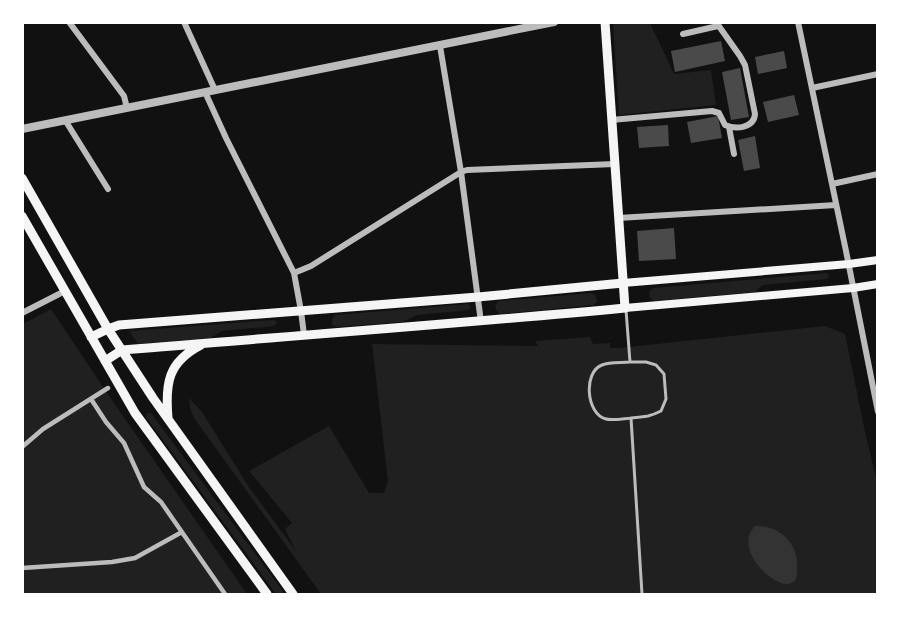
<svg xmlns="http://www.w3.org/2000/svg" width="900" height="617" viewBox="0 0 900 617" font-family="'Space Grotesk',sans-serif">
	<style>
		.green { fill: #202020 }
		.water { fill: #333 }
		.building { fill: #4a4a4a }
		.lines { fill: none; stroke-linecap: round; stroke-linejoin: round }
		.service { stroke: #bcbcbc; stroke-width: 3 }
		.pedestrian { stroke: #bcbcbc; stroke-width: 4.5 }
		.minor { stroke: #bcbcbc; stroke-width: 6 }
		.tertiary { stroke: #bcbcbc; stroke-width: 8 }
		.secondary { stroke: #f5f5f5; stroke-width: 8 }
		.primary { stroke: #f5f5f5; stroke-width: 9 }
	</style>
	<rect width="100%" height="100%" fill="#111"/>
	<path class="green" d="M613,23H650L674,74L711,70L716,105L619,115Z
		M827,273L829,276L827,279L763,285L755,292L654,301L650,298L649,292L653,288Z
		M592,293L596,296L597,302L593,305L500,314L496,310L495,306L498,301Z
		M468,304L471,307L469,310L417,315L402,322L337,327L332,325V319L335,315Z
		M51,309L107,393L247,594H23V324Z
		M274,320L277,322L274,326L222,331L211,338L138,344L129,331Z
		M825,326L845,334L865,432L877,482V594H321L194,418L190,408L189,398L202,412L249,487L296,551L285,529L292,523L249,471L329,426L369,493H384L388,481L372,344L538,346L535,341L590,337L593,344L610,343V348H619Z
		M147,413H151L285,594H276L146,417Z"/>
	<path class="water" d="M755,526C778,525 798,542 797,566C797,570 798,576 795,580C783,598 730,551 755,526Z"/>
	<path class="building" d="M721,41L725,61L675,72L671,51Z
		M784,51L787,68L758,74L755,57Z
		M740,68L749,117L731,120L722,72Z
		M794,95L799,115L768,122L763,102Z
		M718,116L722,138L691,143L687,122Z
		M668,125L669,146L639,148L637,127Z
		M755,136L760,168L744,171L738,140Z
		M674,228L676,259L639,261L637,231Z"/>
	<g class="lines">
		<path class="service" d="M626,310L630,362
			M630,362H646L656,365L664,374L666,399L661,411C657,413 652,415 648,416C640,417 612,421 606,419C586,414 583,372 602,365C610,362 621,363 630,362Z
			M631,418L642,594"/>
		<path class="pedestrian" d="M91,399L106,422L124,443L144,487L161,502L225,594
			M22,447L43,429L108,388
			M22,568L112,562L135,558L182,532"/>
		<path class="minor" d="M69,22L124,96L127,108
			M184,22L215,90
			M798,22L846,251L878,412
			M683,34L718,26
			M440,46L461,172L481,322
			M812,88L878,74
			M205,92L226,138L294,273L301,311L304,335
			M65,120L108,189
			M611,120L712,111L719,113L725,125C736,130 754,128 755,114L745,65L740,56L716,22
			M729,127L734,154
			M832,184L878,174
			M618,218L836,205
			M294,273L311,266L461,172L467,170L615,164
			M22,313L65,291"/>
		<path class="tertiary" d="M22,129L554,22"/>
		<path class="secondary" d="M623,283L849,264L878,260
			M625,308L853,288L878,284"/>
		<path class="primary" d="M22,178L108,329L153,398L293,594
			M22,216L135,413L267,594
			M91,337L108,329L119,325L478,297L623,283
			M105,361L122,350C290,336 458,324 625,308L605,22
			M168,418C165,383 168,362 201,345"/>
	</g>
	<rect width="900" height="617" fill="none" stroke="#ffffff" stroke-width="48"/>
</svg>
